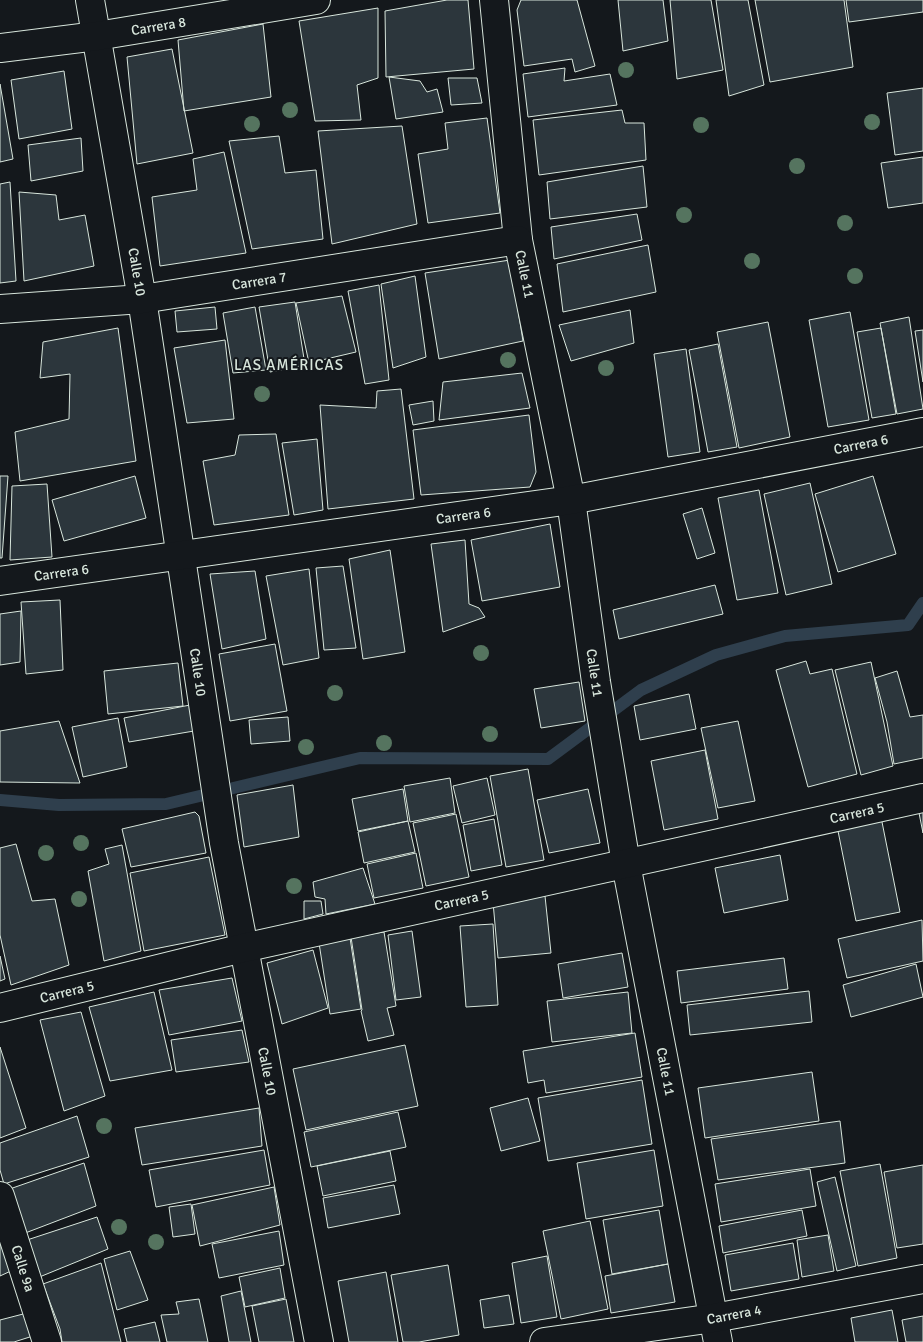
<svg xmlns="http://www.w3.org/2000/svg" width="923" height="1342" viewBox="0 0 923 1342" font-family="Signika,sans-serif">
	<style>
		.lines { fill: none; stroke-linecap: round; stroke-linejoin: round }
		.stream { stroke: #2f3f4d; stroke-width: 12 }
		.building { fill: #2c363c; stroke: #d8e6dc }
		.minor-casing { stroke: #d8e6dc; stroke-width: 30 }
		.minor { stroke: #14181c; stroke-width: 28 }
		.tree { fill: #55745f }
		.labels { text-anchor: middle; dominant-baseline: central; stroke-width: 4; stroke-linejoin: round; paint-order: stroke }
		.street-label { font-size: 14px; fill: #d8e6dc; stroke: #14181c }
		.neighbourhood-label { font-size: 15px; letter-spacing: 1px; fill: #d8e6dc; stroke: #14181c }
	</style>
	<rect width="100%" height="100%" fill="#14181c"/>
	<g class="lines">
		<path class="stream" d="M0,800L59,805L166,804L360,758L548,759L641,690L716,655L785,636L908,625L923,603"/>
	</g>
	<path class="building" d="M447,0H468L474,69L386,77L385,11Z
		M521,0H577L595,66L575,72L572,59L524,66L517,10Z
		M618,0H663L668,41L623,51Z
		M670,0H711L723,70L677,79Z
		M716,0H748L764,85L729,96Z
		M755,0H844L853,67L770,82Z
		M846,0H923V12L849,22Z
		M378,8V78L357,85L361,120L315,121L299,21Z
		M263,24L271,97L184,111L178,40Z
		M172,49L193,153L137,164L127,57Z
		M565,68L564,81L610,74L617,105L528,117L523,74Z
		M64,71L72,129L19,139L11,80Z
		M389,77L420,81L427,92L437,89L443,112L396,119Z
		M448,78H477L482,103L451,105Z
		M0,84L13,159L0,162Z
		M923,88V151L895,155L887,93Z
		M622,110L625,123H644L646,160L539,175L533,120Z
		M487,118L500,213L428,223L418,154L448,149L445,123Z
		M402,126L417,224L332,244L318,131Z
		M279,136L285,173L316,170L323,239L252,249L229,141Z
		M81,138L83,171L31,181L28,145Z
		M224,152L246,253L160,266L152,197L197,190L193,159Z
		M923,157V203L888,208L881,163Z
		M643,166L647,207L550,219L547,182Z
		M10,182L16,281L0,283V184Z
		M19,192L56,195L59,220L85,215L94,266L24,281Z
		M637,214L642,240L554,259L551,227Z
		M648,245L656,292L563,312L557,264Z
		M510,260L523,341L439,359L425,273Z
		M415,276L426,357L393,368L381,284Z
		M379,285L389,380L365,384L348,291Z
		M342,296L356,352L309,363L296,303Z
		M295,302L305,365L270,372L259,307Z
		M215,307L217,329L177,332L175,311Z
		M255,307L266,370L233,373L223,313Z
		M630,310L634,343L571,361L559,325Z
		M850,312L869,420L828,427L809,320Z
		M909,317L923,409L897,414L880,323Z
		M768,322L790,437L739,448L717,332Z
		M118,328L136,461L20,481L15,432L69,419L70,374L40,378L43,342Z
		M881,328L896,414L872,418L857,332Z
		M923,330V382L915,331Z
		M225,340L234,419L187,423L174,348Z
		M718,344L737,447L708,452L689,350Z
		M686,349L700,452L668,457L654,354Z
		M522,373L530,408L439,420L443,382Z
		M401,389L414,499L328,509L320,405L376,408L377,391Z
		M433,401L434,421L413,425L409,405Z
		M529,415L536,472L530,487L421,495L413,430Z
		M276,434L289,515L214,525L203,461L235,455L239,435Z
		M317,439L323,510L294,515L282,443Z
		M0,476H8L2,558H0Z
		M135,476L146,518L64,541L52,500Z
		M873,476L896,554L838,572L815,494Z
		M810,483L832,584L786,595L764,494Z
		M47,484L52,557L10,560L12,486Z
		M759,490L778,593L737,600L718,498Z
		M702,508L715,553L697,559L683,514Z
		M550,524L560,587L482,601L471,540Z
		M465,540L469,604L479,608L485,617L443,632L431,544Z
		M390,550L405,652L363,659L349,559Z
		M343,566L356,648L324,650L316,568Z
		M309,569L319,658L283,665L266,576Z
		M255,571L266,639L222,649L210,574Z
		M715,585L723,614L619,639L613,610Z
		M60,600L63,670L26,674L21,602Z
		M21,611L20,662L0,665V614Z
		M275,644L287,711L230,721L219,654Z
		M806,661L810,674L832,669L857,774L808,787L776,670Z
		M871,662L893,766L861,775L835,670Z
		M178,663L183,706L108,714L104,671Z
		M897,671L910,717L923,715V758L894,764L887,722L875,678Z
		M579,682L585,721L541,728L534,689Z
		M689,694L696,729L640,740L634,706Z
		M190,705L194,731L129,742L124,718Z
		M288,717L290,741L251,744L249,720Z
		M118,718L127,767L83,777L72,727Z
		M59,721L80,783L0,782V731Z
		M738,721L755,801L718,808L701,728Z
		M705,750L718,819L664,830L651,761Z
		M528,769L544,860L506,867L490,776Z
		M450,778L455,813L410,822L404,786Z
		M487,778L495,815L462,823L453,786Z
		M293,785L299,837L244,847L237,795Z
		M403,789L408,821L358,831L352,799Z
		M588,789L600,843L549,853L537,800Z
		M195,812L199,816L206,853L131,867L122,829Z
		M923,812V833L919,813Z
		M456,814L469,877L426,886L413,823Z
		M881,817L900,912L856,921L837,826Z
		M494,819L502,865L471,871L463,825Z
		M408,821L415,852L364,863L358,832Z
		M16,844L32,901L55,899L69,965L11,985L0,935V848Z
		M122,845L141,951L104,961L88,871L109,864L105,849Z
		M416,853L423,888L374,898L367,864Z
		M780,855L788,900L724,913L715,868Z
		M209,857L225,935L144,951L130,873Z
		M363,868L375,904L326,914L325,899L315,897L313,882Z
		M545,896L551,953L498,958L493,902Z
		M304,901H321L323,914L304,919Z
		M922,920L923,961L847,978L838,939Z
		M493,924L498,1005L466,1007L460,926Z
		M412,931L421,997L396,1000L388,935Z
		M384,932L396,1006L387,1008L394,1035L368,1041L361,1011L362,1010L351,937Z
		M350,938L361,1009L330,1014L319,943Z
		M313,950L328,1008L282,1024L267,963Z
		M622,953L628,987L563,998L558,964Z
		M0,956L5,979L0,981Z
		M784,958L788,989L681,1003L677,971Z
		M916,964L923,997L851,1017L843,985Z
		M232,978L242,1021L169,1035L159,990Z
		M809,991L812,1022L690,1035L687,1005Z
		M154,992L172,1070L110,1081L89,1007Z
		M628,992L632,1033L552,1042L547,1001Z
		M81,1012L105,1096L64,1111L40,1020Z
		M242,1030L249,1062L176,1072L171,1040Z
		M635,1033L642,1077L546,1093L544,1080L528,1083L523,1051Z
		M405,1045L418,1106L306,1130L293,1069Z
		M0,1047L26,1128L0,1138Z
		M812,1072L819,1121L705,1138L698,1088Z
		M642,1080L652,1144L548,1161L538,1098Z
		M528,1098L540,1141L501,1151L490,1108Z
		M259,1108L262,1146L142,1165L135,1128Z
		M398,1112L406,1147L311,1167L304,1132Z
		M77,1116L89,1157L4,1184L0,1170V1143Z
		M840,1121L845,1163L718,1180L711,1139Z
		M264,1150L270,1185L156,1207L149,1170Z
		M654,1150L663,1206L586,1219L577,1163Z
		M390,1151L396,1181L323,1196L317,1166Z
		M84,1163L96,1206L20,1235L4,1191Z
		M880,1164L897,1258L858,1266L840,1171Z
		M923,1165V1244L897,1248L884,1172Z
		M810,1169L816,1206L721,1222L715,1184Z
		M835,1177L856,1266L837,1271L817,1182Z
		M394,1185L400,1214L328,1228L323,1198Z
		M274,1187L280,1225L200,1246L192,1205Z
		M191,1204L195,1234L173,1237L169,1207Z
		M659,1210L668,1264L612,1274L603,1220Z
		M802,1210L807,1236L723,1253L719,1226Z
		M97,1217L108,1249L37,1278L24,1241Z
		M590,1221L608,1309L561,1319L543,1231Z
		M0,1228L13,1270L0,1276Z
		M279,1231L284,1265L219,1278L212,1244Z
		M828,1235L834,1271L802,1277L797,1240Z
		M793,1243L799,1279L731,1291L725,1255Z
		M130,1251L148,1300L117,1310L104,1259Z
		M547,1256L557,1317L521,1323L512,1263Z
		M101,1263L121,1342H62L60,1329L43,1284Z
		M668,1264L675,1302L611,1313L605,1276Z
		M448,1265L459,1335L419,1342H403L391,1275Z
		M280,1268L285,1298L245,1307L239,1277Z
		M386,1272L398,1342H349L338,1281Z
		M241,1291L251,1342H229L221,1296Z
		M509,1295L514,1324L484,1328L480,1300Z
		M199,1299L208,1342H167L161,1315L179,1314L176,1302Z
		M286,1299L294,1342H259L252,1306Z
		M892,1310L898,1342H855L851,1318Z
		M27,1313L36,1335L14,1342H0V1320Z
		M923,1316V1342H906L902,1320Z
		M155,1322L160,1342H127L124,1329Z"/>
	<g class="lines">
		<g class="minor-casing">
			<g id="minor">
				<path id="s1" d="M90,0L142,299L224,843L319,1342"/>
				<path id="s2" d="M494,0L518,240L571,500L596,682L626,864L718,1342"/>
				<path id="s3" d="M0,48L97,36L316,0"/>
				<path id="s4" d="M0,309L142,299L518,240"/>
				<path id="s5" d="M0,581L571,500L923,432"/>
				<path id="s6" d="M0,1008L243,948L923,798"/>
				<path id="s7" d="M0,1196L47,1342"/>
				<path id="s8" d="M544,1342L714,1318L923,1279"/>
			</g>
		</g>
		<use href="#minor" class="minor"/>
	</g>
	<g class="tree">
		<circle cx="626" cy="70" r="8"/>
		<circle cx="290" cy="110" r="8"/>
		<circle cx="872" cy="122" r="8"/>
		<circle cx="252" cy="124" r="8"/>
		<circle cx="701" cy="125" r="8"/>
		<circle cx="797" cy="166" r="8"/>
		<circle cx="684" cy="215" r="8"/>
		<circle cx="845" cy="223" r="8"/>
		<circle cx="752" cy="261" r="8"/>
		<circle cx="855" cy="276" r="8"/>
		<circle cx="508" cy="360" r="8"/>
		<circle cx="606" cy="368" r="8"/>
		<circle cx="262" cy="394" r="8"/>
		<circle cx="481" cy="653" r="8"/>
		<circle cx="335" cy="693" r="8"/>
		<circle cx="490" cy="734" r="8"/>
		<circle cx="384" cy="743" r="8"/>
		<circle cx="306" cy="747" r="8"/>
		<circle cx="81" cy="843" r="8"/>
		<circle cx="46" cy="853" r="8"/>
		<circle cx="294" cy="886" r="8"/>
		<circle cx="79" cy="899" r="8"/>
		<circle cx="104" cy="1126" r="8"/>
		<circle cx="119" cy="1227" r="8"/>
		<circle cx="156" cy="1242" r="8"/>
	</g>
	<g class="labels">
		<g class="street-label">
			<text stroke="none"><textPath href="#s3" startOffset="160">Carrera 8</textPath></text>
			<text stroke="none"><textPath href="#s1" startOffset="276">Calle 10</textPath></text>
			<text stroke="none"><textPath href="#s2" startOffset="276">Calle 11</textPath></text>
			<text stroke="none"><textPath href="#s4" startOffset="261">Carrera 7</textPath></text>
			<text stroke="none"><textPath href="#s5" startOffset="872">Carrera 6</textPath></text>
			<text stroke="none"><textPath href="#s5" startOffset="468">Carrera 6</textPath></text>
			<text stroke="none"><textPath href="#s5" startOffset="62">Carrera 6</textPath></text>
			<text stroke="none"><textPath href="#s1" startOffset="681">Calle 10</textPath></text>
			<text stroke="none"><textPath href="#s2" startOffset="681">Calle 11</textPath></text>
			<text stroke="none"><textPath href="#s6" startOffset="879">Carrera 5</textPath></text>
			<text stroke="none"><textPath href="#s6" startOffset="474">Carrera 5</textPath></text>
			<text stroke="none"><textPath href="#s6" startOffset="69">Carrera 5</textPath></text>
			<text stroke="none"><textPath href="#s1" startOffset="1086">Calle 10</textPath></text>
			<text stroke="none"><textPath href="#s2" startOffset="1086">Calle 11</textPath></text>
			<text stroke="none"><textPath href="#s7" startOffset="76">Calle 9a</textPath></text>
			<text stroke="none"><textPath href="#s8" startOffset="192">Carrera 4</textPath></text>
		</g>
		<g class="neighbourhood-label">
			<text x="289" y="365">LAS AMÉRICAS</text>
		</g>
	</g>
</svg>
